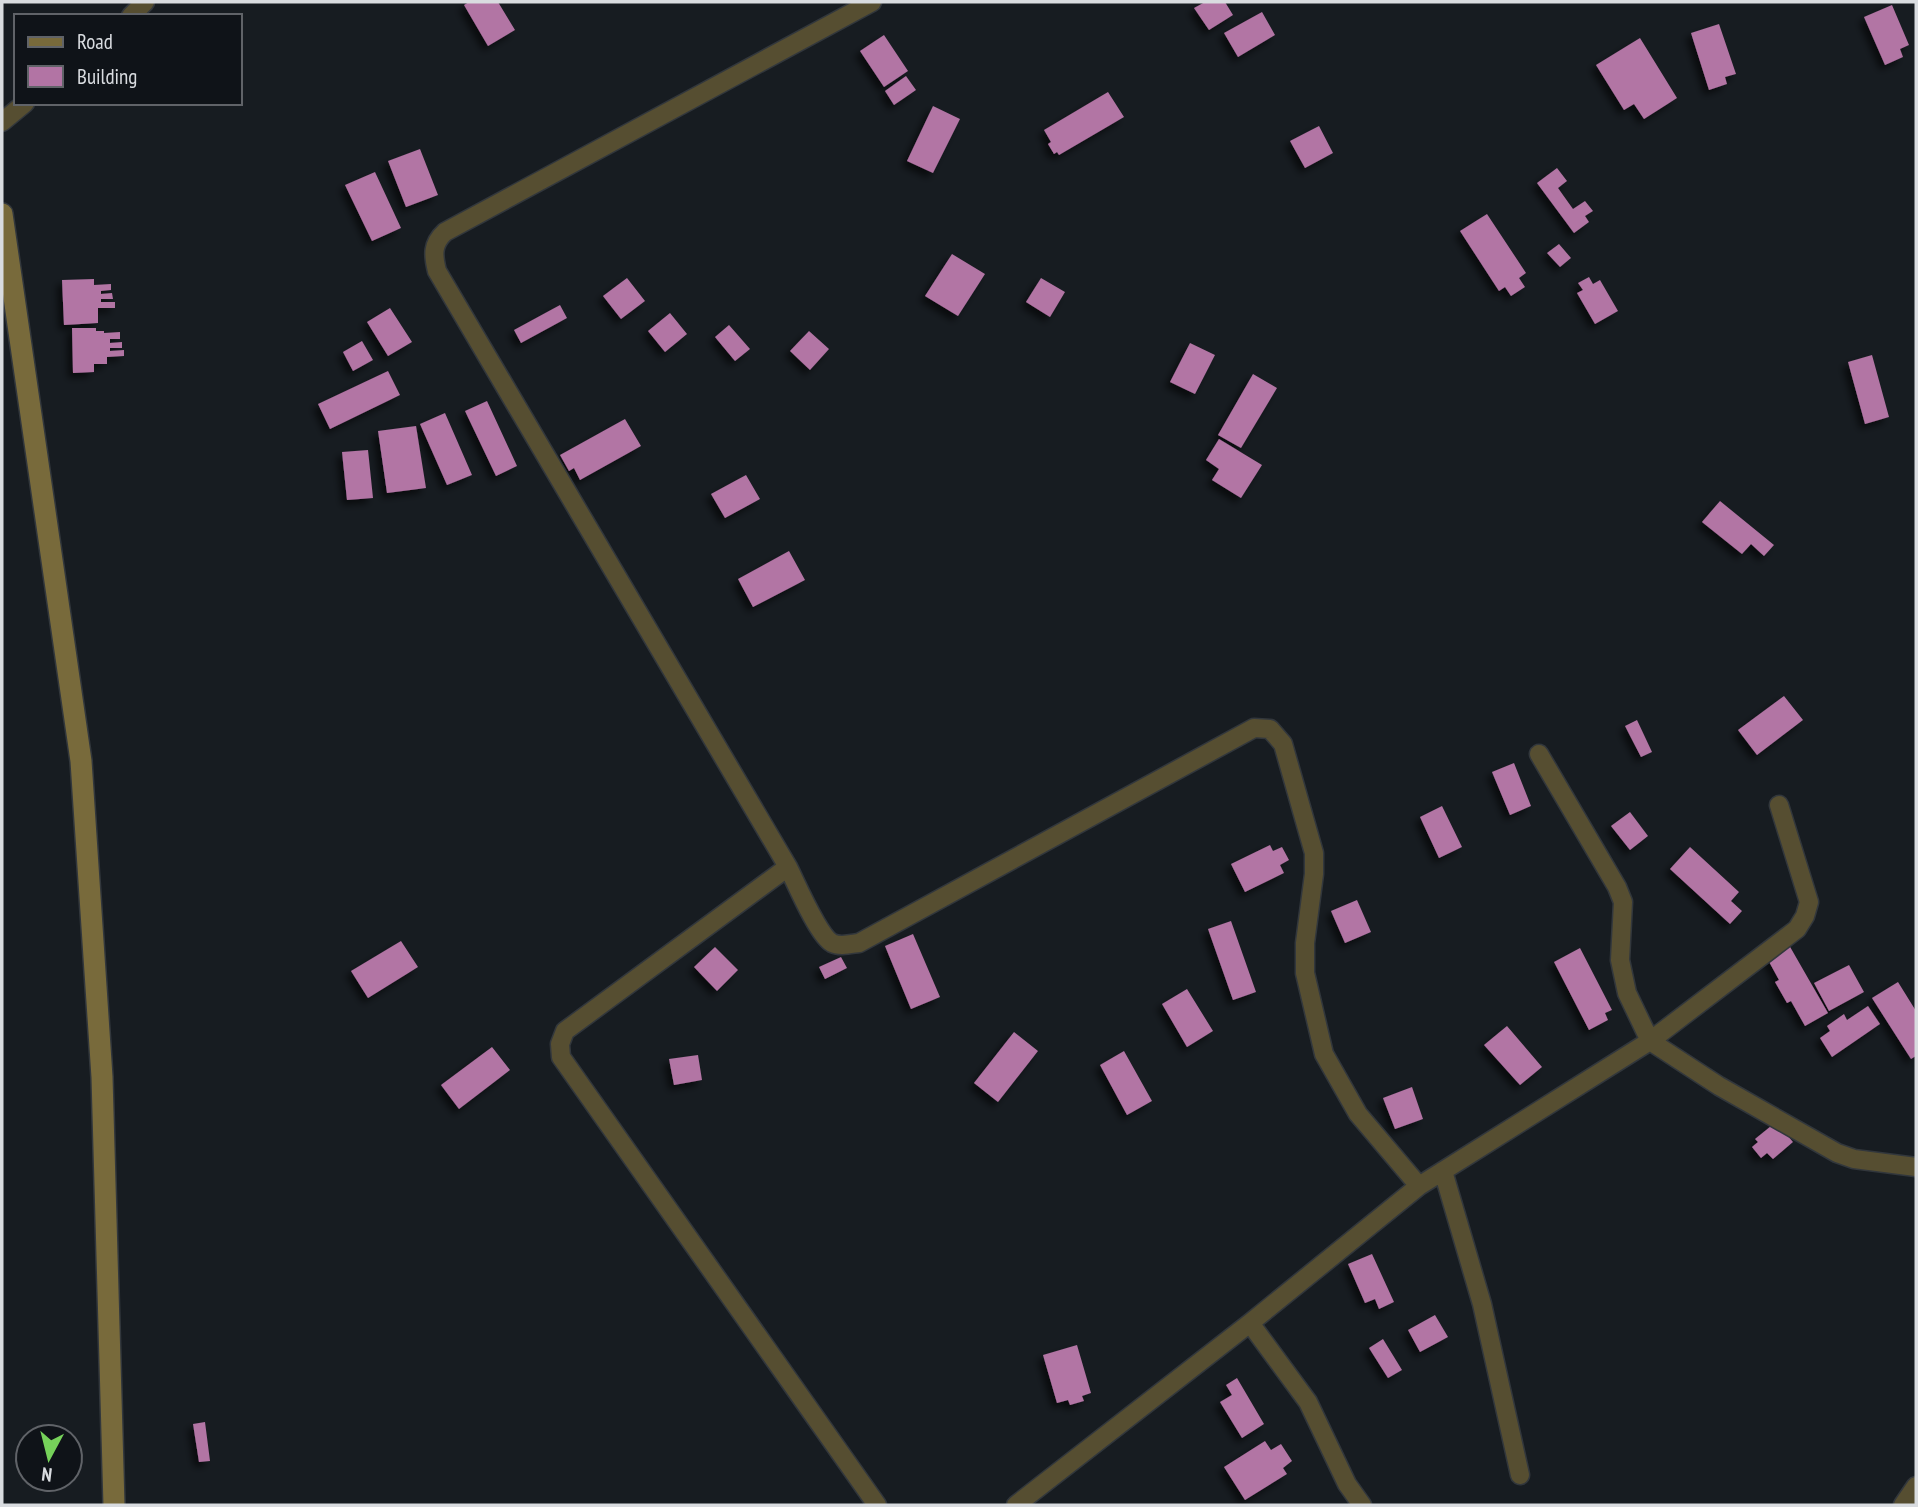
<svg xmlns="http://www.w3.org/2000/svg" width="1918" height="1507" viewBox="0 0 1918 1507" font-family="'PT Sans Narrow',sans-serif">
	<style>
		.building { fill: #b274a4; filter: url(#shadow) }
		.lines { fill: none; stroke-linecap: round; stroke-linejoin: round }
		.street-casing { stroke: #32373c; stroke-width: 21 }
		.secondary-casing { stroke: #32373c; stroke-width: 24 }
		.street { stroke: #564e31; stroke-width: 18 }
		.secondary { stroke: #786a3b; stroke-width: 21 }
	</style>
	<defs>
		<filter id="shadow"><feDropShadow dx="-5" dy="5" stdDeviation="3.5" flood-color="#0009"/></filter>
	</defs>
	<rect width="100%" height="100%" fill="#171c21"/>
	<path class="building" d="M469,2H498L515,30L488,46L464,5Z
		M1205,2H1225L1233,15L1209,30L1194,8Z
		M1892,5L1909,45L1900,49L1903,57L1885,65L1864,17Z
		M1262,12L1275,35L1238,57L1224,33Z
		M1719,24L1736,74L1725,77L1727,84L1709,90L1691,33Z
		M884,35L908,71L884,87L860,51Z
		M1640,38L1677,98L1644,119L1634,104L1624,110L1596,65Z
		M906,76L916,90L894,105L885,91Z
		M1108,92L1124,117L1059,155L1057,152L1054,154L1048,144L1051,142L1044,130Z
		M933,106L960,119L933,173L907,161Z
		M1319,126L1333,153L1305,168L1290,141Z
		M420,149L438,195L406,207L388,161Z
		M1557,168L1567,181L1558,188L1573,209L1585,201L1593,211L1585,216L1589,222L1574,233L1537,183Z
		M375,172L401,228L372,241L345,185Z
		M1487,214L1526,273L1519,278L1525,287L1511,296L1505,287L1499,291L1460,231Z
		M1559,244L1571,258L1560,267L1547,253Z
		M952,254L985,274L958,316L925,296Z
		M1589,277L1593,284L1600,280L1618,311L1595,324L1577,293L1583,290L1578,283Z
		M627,278L645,301L621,319L603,296Z
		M1041,278L1065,292L1050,317L1026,302Z
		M94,279V285L111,284V290L101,291V294L112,293L113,299H101V302H115V308H98V323L64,325L62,280Z
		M560,305L567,318L521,343L514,330Z
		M390,308L412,342L388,356L367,322Z
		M670,313L687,334L665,352L648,331Z
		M729,325L750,349L735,361L715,337Z
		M72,328H96V331H104V333L120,332V339H110V343L122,342V348H110V351L124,350V356L107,357V364H94V372L73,373Z
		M809,331L829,349L810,370L790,351Z
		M362,341L373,360L353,371L343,352Z
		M1190,343L1215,355L1195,394L1170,382Z
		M1872,355L1889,417L1865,424L1848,362Z
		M388,371L400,395L330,429L318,404Z
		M1253,374L1277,388L1241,448L1218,435Z
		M487,401L517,466L496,476L465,411Z
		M445,413L472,475L447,485L420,424Z
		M625,419L641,446L580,480L574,468L569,471L560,455Z
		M416,426L426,488L387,493L378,431Z
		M1219,439L1262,465L1241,498L1212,480L1219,469L1206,460Z
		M368,450L373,498L347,500L342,452Z
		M746,475L760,499L725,518L711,494Z
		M1720,501L1774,545L1764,556L1751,544L1742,554L1702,522Z
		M789,551L805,580L753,607L738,579Z
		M1784,696L1803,720L1757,755L1738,730Z
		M1637,720L1652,752L1641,757L1625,726Z
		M1514,763L1531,806L1510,815L1492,772Z
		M1442,806L1462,847L1439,858L1420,817Z
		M1630,812L1648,836L1630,850L1611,826Z
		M1270,845L1273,851L1282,847L1289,860L1280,865L1284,873L1245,892L1231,864Z
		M1690,847L1739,892L1731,901L1742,911L1730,924L1670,869Z
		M1357,900L1371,932L1345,943L1331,911Z
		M1231,921L1256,992L1233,1000L1208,929Z
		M913,934L940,997L911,1009L885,946Z
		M401,941L418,967L368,998L351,971Z
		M1789,945L1828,1013L1805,1026L1791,1001L1787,1003L1775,982L1779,980L1767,958Z
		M715,947L738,970L717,991L694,967Z
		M1580,948L1612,1010L1605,1013L1608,1020L1589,1030L1554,962Z
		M841,957L847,968L825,979L819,967Z
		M1849,965L1864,992L1829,1011L1814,983Z
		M1898,982L1916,1011V1056L1911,1059L1872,998Z
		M1187,989L1213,1031L1187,1047L1162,1004Z
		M1868,1006L1880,1024L1832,1057L1820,1038L1830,1031L1827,1026L1844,1014L1847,1020Z
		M1507,1026L1542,1067L1520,1085L1484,1045Z
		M1014,1032L1038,1051L998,1102L974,1083Z
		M492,1047L510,1070L459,1109L441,1085Z
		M1124,1051L1152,1101L1127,1115L1100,1065Z
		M698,1055L702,1080L674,1085L669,1059Z
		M1412,1087L1423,1119L1395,1129L1383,1098Z
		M1776,1122L1793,1142L1773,1159L1767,1153L1761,1158L1752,1147L1758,1142L1755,1139Z
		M1372,1254L1394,1302L1379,1309L1375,1299L1365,1303L1348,1264Z
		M1435,1315L1448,1337L1420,1352L1408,1330Z
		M1383,1339L1402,1370L1388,1378L1369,1348Z
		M1077,1345L1091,1393L1082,1396L1084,1401L1070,1405L1068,1400L1057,1403L1043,1355Z
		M1237,1378L1264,1424L1242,1438L1220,1402L1232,1395L1226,1385Z
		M205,1422L210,1461L199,1462L193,1424Z
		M1265,1441L1271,1450L1281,1444L1292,1461L1283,1468L1287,1474L1245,1500L1224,1467Z"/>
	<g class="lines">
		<g class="street-casing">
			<path id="street" d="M872,2L445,232C432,244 433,255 437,271L788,867L565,1031L560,1044L561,1057L877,1505
				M131,16L145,2
				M2,122L25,103
				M1539,754L1617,887L1623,902L1620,960L1627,993L1650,1041L1719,1086L1837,1153L1854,1159L1916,1167
				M788,867C796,883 818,935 832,943C840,947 851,944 859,943L1254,728L1270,729L1283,744L1314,853V874L1305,943V973L1324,1054L1358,1114L1419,1186
				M1443,1171L1482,1304L1520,1475
				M1250,1323L1308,1402L1347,1484L1362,1505
				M1016,1505L1250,1323L1419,1186L1650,1041L1797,929L1805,916L1809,902L1779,805
				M1903,1505L1916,1486"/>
		</g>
		<g class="secondary-casing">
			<path id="secondary" d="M2,214L81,761L102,1077L114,1505"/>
		</g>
		<use href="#street" class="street"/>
		<use href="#secondary" class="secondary"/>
	</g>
	<rect width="1918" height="1507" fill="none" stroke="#d9dce0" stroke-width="7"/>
	<rect x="14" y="14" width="228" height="91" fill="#0f1318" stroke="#606368" stroke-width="2"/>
	<rect x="28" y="37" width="35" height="10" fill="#786a3b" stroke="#606368" stroke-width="2"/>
	<text x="77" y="49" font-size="21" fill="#d9dce0">Road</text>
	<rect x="28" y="66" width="35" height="21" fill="#b274a4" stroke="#606368" stroke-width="2"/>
	<text x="77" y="84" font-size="21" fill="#d9dce0">Building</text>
	<g transform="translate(49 1458) rotate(187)"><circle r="33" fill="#0f1318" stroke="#606368" stroke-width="2"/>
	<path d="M0-5L12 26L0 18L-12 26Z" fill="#76d25a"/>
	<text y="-10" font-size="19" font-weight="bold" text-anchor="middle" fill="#d9dce0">N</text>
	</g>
</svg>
